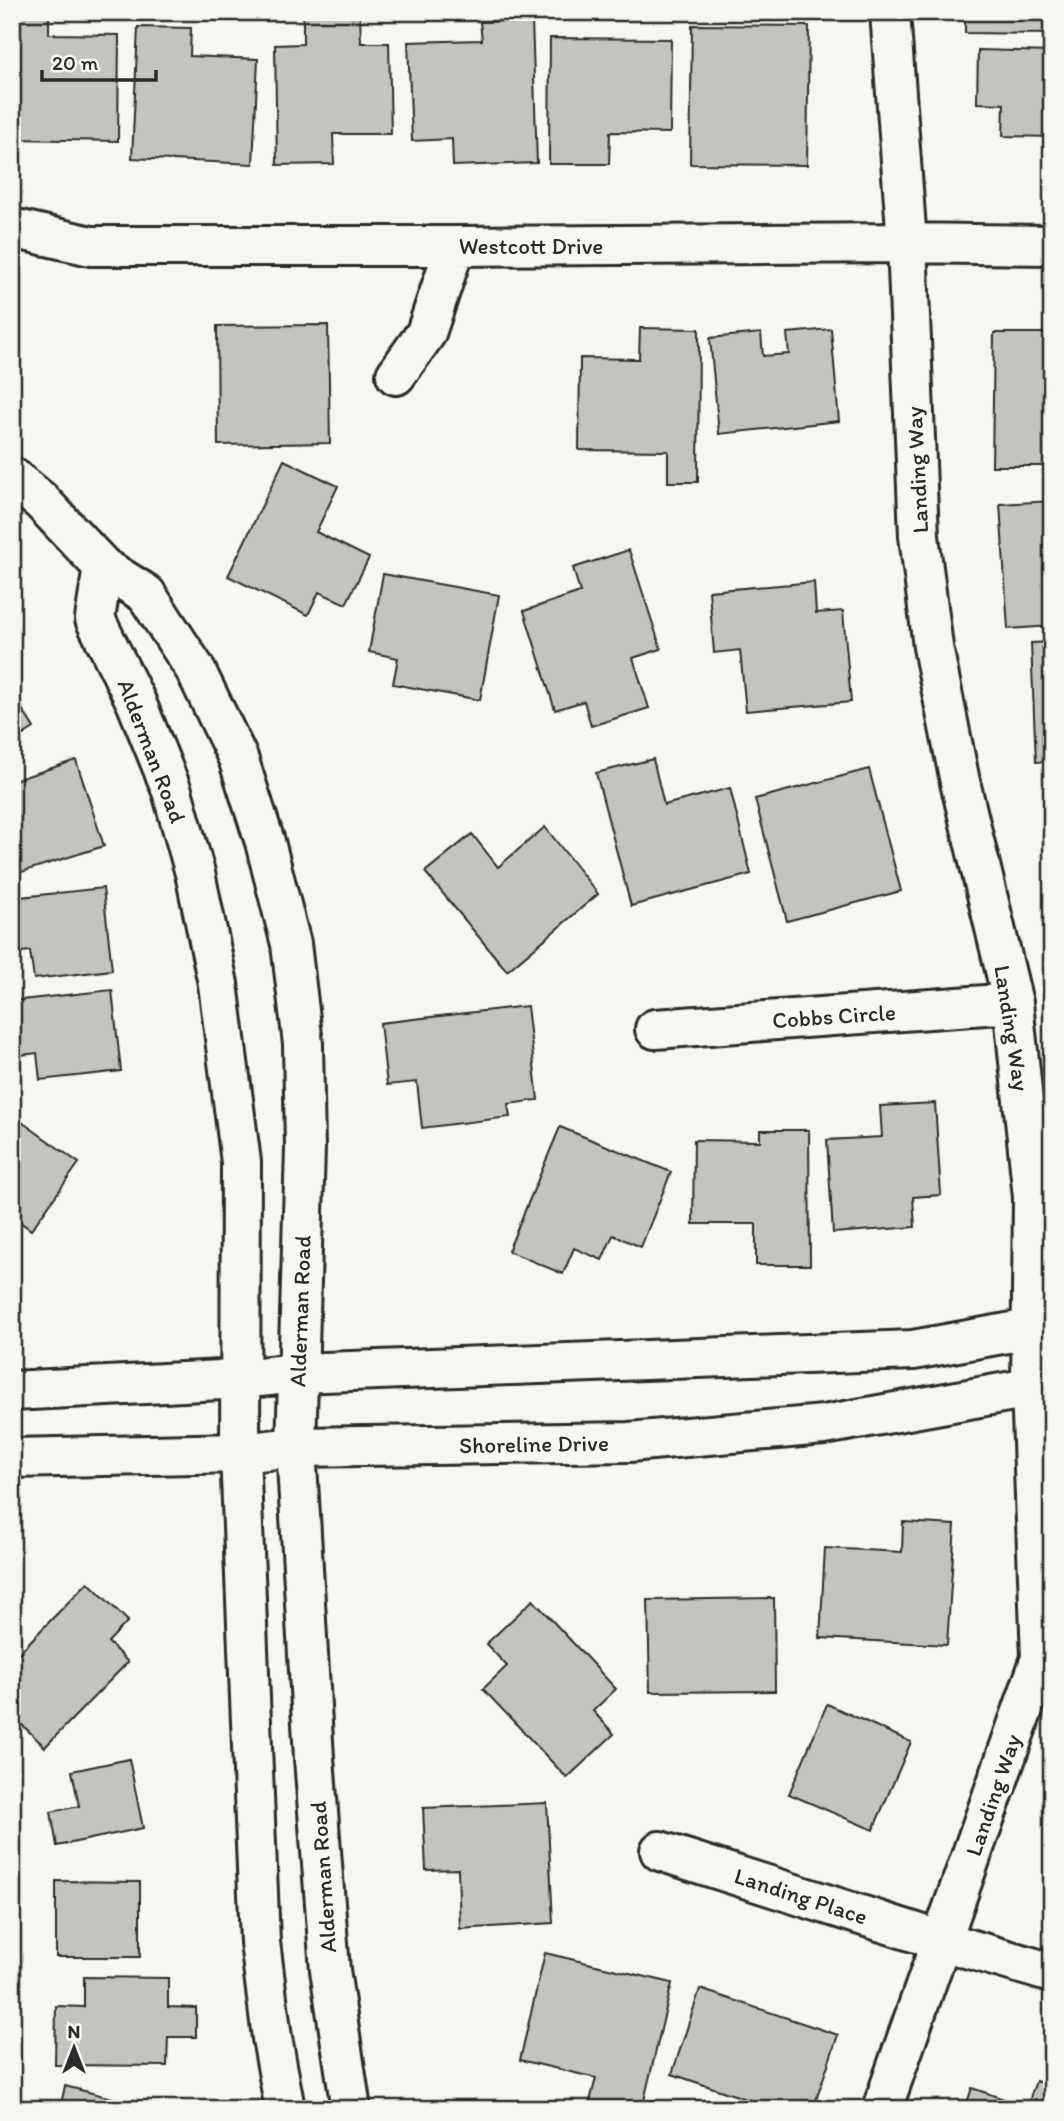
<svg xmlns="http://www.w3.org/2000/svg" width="1064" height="2121" viewBox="0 0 1064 2121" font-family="Itim,sans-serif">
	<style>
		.building { fill: #c3c3c0; stroke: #2b2b2b; stroke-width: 2 }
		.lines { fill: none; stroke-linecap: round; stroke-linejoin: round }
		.minor-casing { stroke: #2b2b2b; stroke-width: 44 }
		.minor { stroke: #f6f6f2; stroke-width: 38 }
		.labels { text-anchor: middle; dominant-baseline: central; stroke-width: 7; stroke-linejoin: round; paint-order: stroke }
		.street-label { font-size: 23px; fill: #2b2b2b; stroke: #f6f6f2 }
	</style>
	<rect width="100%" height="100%" fill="#f6f6f2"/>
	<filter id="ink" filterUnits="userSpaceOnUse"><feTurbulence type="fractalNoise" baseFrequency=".0143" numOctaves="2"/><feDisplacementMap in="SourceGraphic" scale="14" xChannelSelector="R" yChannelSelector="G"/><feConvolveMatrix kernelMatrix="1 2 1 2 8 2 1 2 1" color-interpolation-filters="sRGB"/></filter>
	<g filter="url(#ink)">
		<path class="building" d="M12,12H49V34L119,35L118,141L12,139Z
			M965,12H1052V34L965,33Z
			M360,13L361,43H389L391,134H333L334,164L277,165L275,45L303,44V14Z
			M532,20L537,163L453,166L452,139L412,141L408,42L482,40L480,22Z
			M692,25L809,26L807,165L690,164Z
			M138,27L191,28L190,56L258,59L253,164L132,158Z
			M550,38L671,39L670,133L610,132L609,164H549Z
			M978,50L1052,52V137L1003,136L1004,104L977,103Z
			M328,325L330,443L218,445L217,326Z
			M640,328L699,329L698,482H668V451L579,450L580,358L639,359Z
			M831,329L839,421L719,434L710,338L761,333L763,356L789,354L787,333Z
			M994,333H1052V466H992Z
			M284,460L338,486L316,532L369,558L346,604L319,592L308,615L228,576Z
			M1052,501V626L1008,629L1000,504Z
			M629,550L661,649L633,658L649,708L591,726L584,701L555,710L524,611L580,592L573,568Z
			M383,574L499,595L480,700L393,684L398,658L369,652Z
			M814,582L816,613L843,611L851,702L746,711L740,650L714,653L709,591Z
			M1052,642V761L1036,762L1031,643Z
			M12,693L34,728L12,742Z
			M653,759L664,805L730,788L751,874L631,906L596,773Z
			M76,760L104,846L12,875V781Z
			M869,769L901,891L787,921L755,799Z
			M545,827L598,894L507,971L425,872L472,834L498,867Z
			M103,888L112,970L34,979L30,951L12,953V898Z
			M112,990L121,1071L40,1080L37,1053L12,1056V1001Z
			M527,1006L538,1100L508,1104L510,1117L422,1128L417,1082L387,1085L380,1023Z
			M935,1103L941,1195L913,1197L915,1227L833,1233L827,1140L882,1137L880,1106Z
			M12,1115L79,1163L31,1230L12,1216Z
			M560,1127L671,1172L641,1247L613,1235L602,1260L574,1248L563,1274L508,1251Z
			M760,1130H809L810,1265H756V1224H693L694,1140L760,1141Z
			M903,1522L955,1525L947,1645L820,1638L825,1548L902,1552Z
			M88,1582L128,1621L108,1642L128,1662L45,1747L12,1715V1660Z
			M774,1598L775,1691L650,1692L648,1600Z
			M533,1600L616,1689L593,1711L614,1734L567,1778L483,1689L507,1666L486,1644Z
			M827,1704L911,1742L873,1830L789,1794Z
			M129,1759L143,1828L57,1846L51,1812L79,1806L72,1771Z
			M547,1803L553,1923L460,1929L458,1869L426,1870L423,1808Z
			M56,1881L140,1882V1957H56Z
			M545,1953L672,1983L642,2109H606L589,2105L596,2078L520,2060Z
			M84,1977L168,1978V2007L196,2008V2037H168L167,2066L55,2065L56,2006L84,2007Z
			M700,1989L838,2035L813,2109H776L672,2074Z
			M1036,2081L1052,2087V2109H965L972,2088L1027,2107Z
			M65,2086L154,2109H60Z"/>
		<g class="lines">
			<g class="minor-casing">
				<path id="minor" d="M12,228L91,246H455L907,243L1052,245
					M396,375L426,333L455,246
					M12,477L41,501L103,567L146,594L195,669L238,758L265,842L291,944L303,1044L305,1148L296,1447L314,1758L330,1970L351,2109
					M103,567L95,619L136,702L172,791L195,873L218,984L241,1162L240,1453L260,1942L272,2038L285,2109
					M655,1029L1013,1003
					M12,1391L240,1379L298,1373L913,1350L1052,1325
					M12,1458L240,1453L296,1447L629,1442L824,1425L1052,1384
					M660,1851L942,1941L1052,1973
					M882,2109L1041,1658L1031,1388L1033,1197L1013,1003L960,782L933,647L919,536L907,243L890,12"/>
			</g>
			<use href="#minor" class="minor"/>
		</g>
	</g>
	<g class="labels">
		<g class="street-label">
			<text x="531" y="246">Westcott Drive</text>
			<text transform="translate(917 470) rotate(-93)">Landing Way</text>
			<text transform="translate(152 751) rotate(69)">Alderman Road</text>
			<text transform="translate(834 1016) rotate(-4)">Cobbs Circle</text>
			<text transform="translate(1012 1028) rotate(81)">Landing Way</text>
			<text transform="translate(300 1311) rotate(-88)">Alderman Road</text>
			<text transform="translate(534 1444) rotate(-1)">Shoreline Drive</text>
			<text transform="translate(993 1795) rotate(-71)">Landing Way</text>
			<text transform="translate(323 1877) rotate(-94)">Alderman Road</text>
			<text transform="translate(801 1896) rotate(18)">Landing Place</text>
		</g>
	</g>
	<rect width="1064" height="2121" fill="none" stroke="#f6f6f2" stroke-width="42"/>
	<rect x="21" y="21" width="1022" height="2079" fill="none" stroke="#2b2b2b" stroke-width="2.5" filter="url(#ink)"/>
	<g transform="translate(74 2048)" stroke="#f6f6f2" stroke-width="5" paint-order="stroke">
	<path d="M0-5L12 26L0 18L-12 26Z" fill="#2b2b2b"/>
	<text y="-10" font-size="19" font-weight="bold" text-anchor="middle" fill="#2b2b2b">N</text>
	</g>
	<path d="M42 70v10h114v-10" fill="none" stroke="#2b2b2b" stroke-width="3.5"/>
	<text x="52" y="70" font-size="21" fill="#2b2b2b" stroke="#f6f6f2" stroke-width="5" paint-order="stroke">20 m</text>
</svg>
